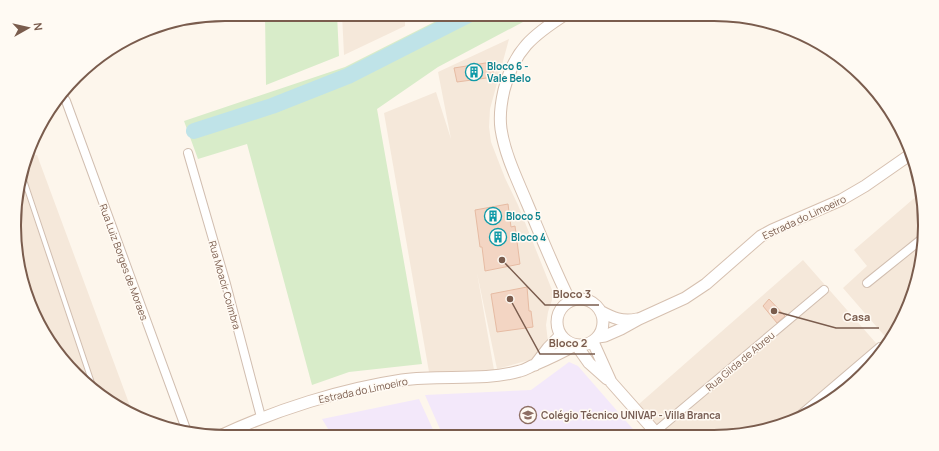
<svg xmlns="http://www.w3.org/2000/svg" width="939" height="451" viewBox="0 0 939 451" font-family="Manrope,sans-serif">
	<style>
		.residential { fill: #f5e8da }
		.education { fill: #f3e8fa }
		.green { fill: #d8ecc9 }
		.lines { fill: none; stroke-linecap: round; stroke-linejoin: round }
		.river { stroke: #bfe3e8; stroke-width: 16 }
		.building { fill: #f3d5c3; stroke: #e6bba3 }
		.lane-casing { stroke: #d1beb0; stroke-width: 6 }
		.street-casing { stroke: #d1beb0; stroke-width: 10 }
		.secondary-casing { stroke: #d6c0b0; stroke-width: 13 }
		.lane { stroke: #fff; stroke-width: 4 }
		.street { stroke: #fff; stroke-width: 8 }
		.secondary { stroke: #fff; stroke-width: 11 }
		.labels { text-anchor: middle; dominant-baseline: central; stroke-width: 3; stroke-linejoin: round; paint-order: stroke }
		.culture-label { font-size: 10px; font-weight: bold; fill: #0d838f; stroke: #fffaf3; text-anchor: start }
		.street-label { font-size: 10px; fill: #7a5c4d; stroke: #fffaf3 }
		.education-label { font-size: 10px; font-weight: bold; fill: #785e54; stroke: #fffaf3; text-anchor: start }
		.rim { fill: none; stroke: #7a5c4d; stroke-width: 2 }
		.leader { fill: none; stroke: #7a5c4d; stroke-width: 1.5 }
		.callout-dot { fill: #7a5c4d; stroke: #fffaf3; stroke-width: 1.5 }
		.callout-label { font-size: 11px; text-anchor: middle; font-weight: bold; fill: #7a5c4d; stroke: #fffaf3; stroke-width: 3; stroke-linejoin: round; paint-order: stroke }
	</style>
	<rect width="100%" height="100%" fill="#fdf6ec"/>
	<path class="residential" d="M342,14H405V26L344,55Z
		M509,39L490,109L489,127L491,142L505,178L518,205L552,290V300L548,312L546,325L548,342L533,359L497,369L477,273L494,370L484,372H429L384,113L436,92L451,139L438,72Z
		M37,155L133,414L86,384L36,319L16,253L18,184L30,156Z
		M919,194L925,226L909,307L889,341L843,288L867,266L854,250Z
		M803,260L883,351L881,354L842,393L794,421L741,435H665L639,404Z"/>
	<path class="education" d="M569,362L578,366L639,436H443L425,395L531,390Z
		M419,399L436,436L333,437L322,419Z"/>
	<path class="green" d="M265,14H337L339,56L266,85Z
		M450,14H538L438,67L377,109L422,364L349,372L312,385L247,144L198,159L184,121L345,67Z"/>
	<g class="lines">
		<path class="river" d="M194,131L272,106L348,76L470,14"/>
	</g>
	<path class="building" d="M492,62L494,77L457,82L454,68Z
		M508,204L511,227L515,226L520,264L485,271L482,247H480L475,210Z
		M527,287L529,311H531L533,327L497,332L491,294Z
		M769,299L785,316L777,323L763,306Z"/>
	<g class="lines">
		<g class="lane-casing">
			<path id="lane" d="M22,174L94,389"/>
		</g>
		<g class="street-casing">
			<path id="street" d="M62,95L66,101L186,429
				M188,153L226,284L261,417
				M867,283L923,238
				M792,422L880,347
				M655,432L824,290"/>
		</g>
		<g class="secondary-casing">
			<path id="secondary" d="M566,14C533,35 514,50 504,90C501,103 499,115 501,129C505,155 517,179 527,203C541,236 554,269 570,301
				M557 322a23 23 0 1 1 46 0a23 23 0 1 1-46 0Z
				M600,311C613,318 622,322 637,319
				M598,337L605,336L621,329L639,319L685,298L706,284L761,236L772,230L841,200L865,186L911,154
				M593,342L611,382L658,435
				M577,346L589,363L607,379
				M535,365L548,348L560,336
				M220,436C275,410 342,389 402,380C441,374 482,382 520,371C525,370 529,367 534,365C548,359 561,353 575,345"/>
		</g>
		<use href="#lane" class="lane"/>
		<use href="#street" class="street"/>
		<use href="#secondary" class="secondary"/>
	</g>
	<defs>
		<g id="building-ring" transform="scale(0.9)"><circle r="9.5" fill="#fffaf3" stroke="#0f9aa8" stroke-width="1.5"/><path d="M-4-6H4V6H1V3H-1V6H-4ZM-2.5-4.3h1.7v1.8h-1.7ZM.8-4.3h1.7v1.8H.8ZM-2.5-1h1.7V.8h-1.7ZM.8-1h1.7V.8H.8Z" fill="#0f9aa8"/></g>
		<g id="university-ring" transform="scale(0.9)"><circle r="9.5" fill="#fffaf3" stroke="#8d6e63" stroke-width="1.5"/><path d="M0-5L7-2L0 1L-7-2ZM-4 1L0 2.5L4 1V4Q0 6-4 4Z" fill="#8d6e63"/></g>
	</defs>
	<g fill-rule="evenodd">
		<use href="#building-ring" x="474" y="72"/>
		<use href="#building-ring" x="493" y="216"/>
		<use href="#building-ring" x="498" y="237"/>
		<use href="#university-ring" x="528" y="415"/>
	</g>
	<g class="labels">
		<g class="culture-label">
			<text x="487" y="66">Bloco 6 -<tspan x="487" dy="12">Vale Belo</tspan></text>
			<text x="506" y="216">Bloco 5</text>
			<text x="511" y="237">Bloco 4</text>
		</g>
		<g class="street-label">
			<text transform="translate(804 217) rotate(-25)">Estrada do Limoeiro</text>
			<text transform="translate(124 262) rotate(70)">Rua Luiz Borges de Moraes</text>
			<text transform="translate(225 285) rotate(74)">Rua Moacir Coimbra</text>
			<text transform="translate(740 361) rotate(-40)">Rua Gilda de Abreu</text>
			<text transform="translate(363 390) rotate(-12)">Estrada do Limoeiro</text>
		</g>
		<g class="education-label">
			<text x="541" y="415">Colégio Técnico UNIVAP - Villa Branca</text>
		</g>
	</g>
	<path d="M0 0H939V451H0ZM225 21H714A204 204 0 0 1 918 225V226A204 204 0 0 1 714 430H225A204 204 0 0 1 21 226V225A204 204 0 0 1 225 21Z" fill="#fffaf3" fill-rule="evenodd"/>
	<path class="rim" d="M225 21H714A204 204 0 0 1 918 225V226A204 204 0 0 1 714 430H225A204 204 0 0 1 21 226V225A204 204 0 0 1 225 21Z"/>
	<path class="leader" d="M502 260L545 305H599M774 311L836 328H879M510 299L540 354H595"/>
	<g class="callout-dot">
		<circle cx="502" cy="260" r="4"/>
		<circle cx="774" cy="311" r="4"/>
		<circle cx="510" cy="299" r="4"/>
	</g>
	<g class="callout-label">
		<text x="572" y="298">Bloco 3</text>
		<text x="857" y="321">Casa</text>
		<text x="568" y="347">Bloco 2</text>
	</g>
	<g transform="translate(28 28) rotate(82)" stroke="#fffaf3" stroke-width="3" paint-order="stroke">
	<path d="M0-3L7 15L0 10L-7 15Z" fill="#7a5c4d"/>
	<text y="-6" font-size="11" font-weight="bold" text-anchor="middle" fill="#7a5c4d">N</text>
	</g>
</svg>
